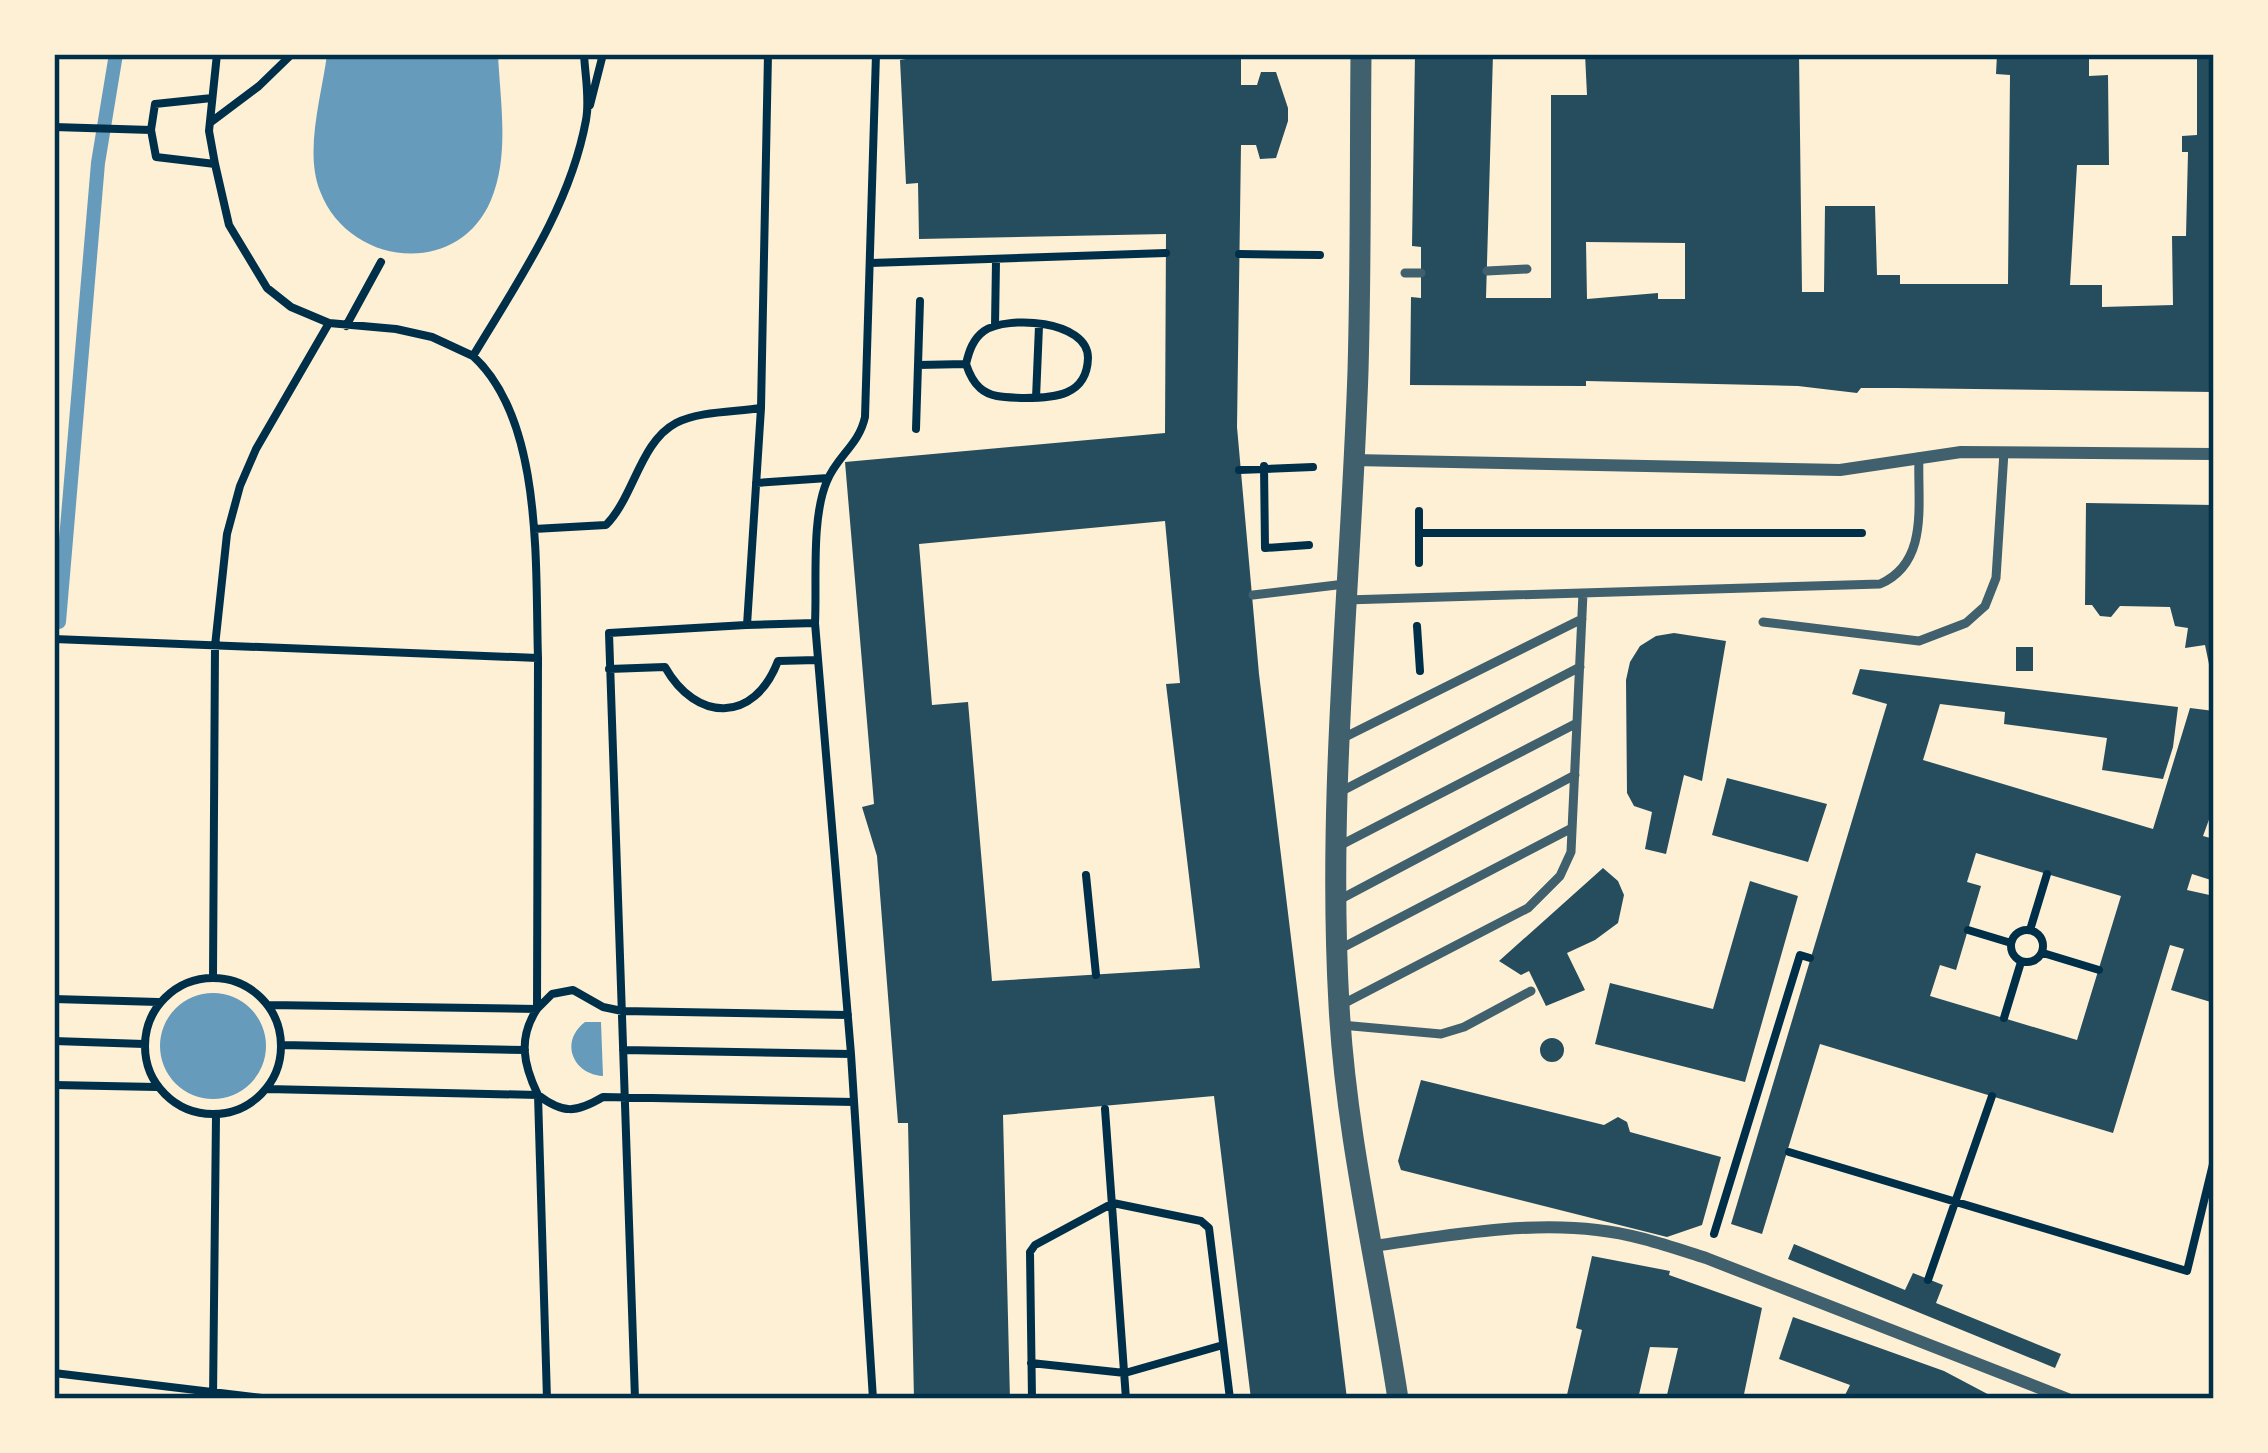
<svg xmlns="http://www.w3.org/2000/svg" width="2268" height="1453" viewBox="0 0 2268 1453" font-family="Poppins,sans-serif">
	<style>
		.water { fill: #669bbc }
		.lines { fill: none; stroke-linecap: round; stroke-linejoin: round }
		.stream { stroke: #669bbc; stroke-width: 14 }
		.building { fill: #264d5e; fill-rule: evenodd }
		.path { stroke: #003049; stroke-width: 8 }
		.service { stroke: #3f606c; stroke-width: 9 }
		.minor { stroke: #3f606c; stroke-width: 12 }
		.tertiary { stroke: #3f606c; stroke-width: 21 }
		.neatline { fill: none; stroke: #003049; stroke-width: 4.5 }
	</style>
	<rect width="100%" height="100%" fill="#fdf0d5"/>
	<path class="water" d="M327,54H498C500,101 510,155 491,200C458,279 348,266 320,191C304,151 322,95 327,54Z
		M160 1046a53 53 0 1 1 106 0a53 53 0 1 1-106 0Z
		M585,1022H601L603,1076C573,1074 559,1042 585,1022Z"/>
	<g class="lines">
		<path class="stream" d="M59,622L98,163L116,54"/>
	</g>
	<path class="building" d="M906,54H1241V85H1257L1261,72H1276L1288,108V121L1276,158L1260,159L1256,145H1241L1237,427L1259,674L1347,1399H1251L1214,1096L1003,1115L1010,1399H914L908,1123H898L877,856L862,807L874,804L845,462L1165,433L1166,234L919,239L918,183L906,184L900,60L906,59ZM1165,521L1180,683L1166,684L1200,968L992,981L968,702L932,705L919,544Z
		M1415,54H1493L1486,298H1551V95H1587L1585,54H1799L1802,292H1824L1825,206H1875L1877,275H1900V284H2008L2010,75L1996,74L1997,54H2089V76L2108,75L2109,165H2077L2070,285H2102V307L2173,305L2172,236H2186L2188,152H2182V136L2197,135V54H2214V392L1896,388H1861L1857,393L1798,386L1586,381V386L1410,385L1411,297L1421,298V247L1412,246ZM1586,242L1685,243V299H1658V293L1587,299Z
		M2086,503L2214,505V688L2205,645L2185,648L2188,628L2175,626L2170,607L2120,606L2111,617L2100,616L2092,605H2085Z
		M1674,633L1726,641L1702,781L1684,775L1666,854L1645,849L1652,812L1634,806L1627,793L1626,680L1630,662L1640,646L1656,636Z
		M2016,647H2033V671H2016Z
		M1860,669L2178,707L2173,747L2163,779L2102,770L2107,738L2004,724L2005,712L1940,704L1923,760L2153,829L2190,708L2214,711V806L2203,836L2214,839V881L2192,874L2187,890L2214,896V1003L2171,990L2184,949L2170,945L2113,1133L1820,1044L1762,1234L1731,1224L1887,704L1852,694ZM1976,853L2121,896L2077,1040L1930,996L1940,965L1956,970L1981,886L1967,882Z
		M1727,778L1827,804L1808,862L1712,835Z
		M1603,868L1618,881L1624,895L1618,923L1595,940L1567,953L1585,990L1546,1006L1529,971L1521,975L1499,961Z
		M1750,881L1798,896L1745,1082L1595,1044L1610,983L1713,1009Z
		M1540 1050a12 12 0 1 1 24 0a12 12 0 1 1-24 0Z
		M1421,1080L1604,1125L1618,1117L1627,1122L1630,1132L1721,1157L1702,1225L1667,1237L1401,1170L1398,1161Z
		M1794,1244L1905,1290L1913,1273L1943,1285L1936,1303L2061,1354L2055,1368L1788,1259Z
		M1592,1256L1670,1271L1669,1275L1762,1308L1743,1399H1666L1678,1348L1650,1347L1638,1399H1566L1582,1330L1576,1328Z
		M1793,1317L1944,1371L1997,1399H1843L1850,1385L1779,1359Z"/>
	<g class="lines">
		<path class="path" d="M217,54L209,131L215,164L229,225L267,288L291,307L329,323L396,329L432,337L473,356C518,281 570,207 586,120C590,99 585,75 584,54
			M768,54L761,408L747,625L815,623L851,1054L873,1399
			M212,98L155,104L151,130L156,157L215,164
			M590,105L603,54
			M211,122L259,86L292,54
			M54,127L151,130
			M1239,254L1320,255
			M871,263L1166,253
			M920,301L918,365L966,364C969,373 973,382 980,388C992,399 1010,397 1025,398C1054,398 1087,396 1088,358C1088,320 1007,315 984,331C973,339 969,351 966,364
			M346,326L381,262
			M995,326L996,261
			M473,356C544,421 535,568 538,658
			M1036,398L1039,326
			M916,429L918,365
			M1264,466L1265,548L1309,545
			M1239,470L1313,467
			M756,483L828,478
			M534,529L606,525C634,497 640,442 676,423C699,411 735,412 761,408
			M1419,533H1862
			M1419,563V511
			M815,623C817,582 811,518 827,481C837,456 859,445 865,417L876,54
			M1417,626L1420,671
			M54,639L538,658L537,1009C518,1038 523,1064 538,1095L547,1399
			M609,669L665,667C696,722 754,724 778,661L817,660
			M1086,875L1096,975
			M2011 946a16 16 0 1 1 32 0a16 16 0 1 1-32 0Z
			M1968,930L2011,943
			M2030,930L2047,874
			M2043,953L2099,970
			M213,977L215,646L227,534L240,486L256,449L329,323
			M145 1046a68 68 0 1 1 136 0a68 68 0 1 1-136 0Z
			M54,999L158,1002
			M268,1005L537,1009L552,994L573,990L603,1007L622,1011L848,1015
			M2004,1018L2021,962
			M54,1041L144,1044
			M282,1045L525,1050
			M623,1050L851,1054
			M54,1085L157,1087
			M267,1089L538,1095C563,1114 576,1113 603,1097L854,1102
			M1105,1109L1126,1399
			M1789,1152L2187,1271L2214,1160
			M1714,1234L1800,955L1810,958
			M1928,1280L1992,1096
			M1031,1363L1125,1373L1223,1345
			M54,1373L270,1399
			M213,1399L216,1115
			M635,1399L609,633L746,625
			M1032,1399L1030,1252L1035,1245L1113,1203L1201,1221L1209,1228L1230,1399"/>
		<path class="service" d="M1487,271L1527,269
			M1405,273H1421
			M1253,595L1345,584
			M1346,600L1880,584C1930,562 1917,503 1919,457
			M1763,622L1919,641L1966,623L1985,606L1996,578L2004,452
			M1339,740L1582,619
			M1338,793L1580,667
			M1337,847L1577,723
			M1337,901L1575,775
			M1338,950L1572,828
			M1339,1006L1528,908L1560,876L1571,852L1583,593
			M1341,1025L1441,1034L1464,1027L1531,991"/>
		<path class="minor" d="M1353,460L1840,470L1961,452L2214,454
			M1373,1246C1446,1236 1524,1221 1597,1230C1635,1234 1671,1247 1706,1258L2068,1399"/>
		<path class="tertiary" d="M1361,54C1360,160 1361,266 1358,371C1351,583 1327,793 1339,1005C1346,1138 1378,1267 1398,1399"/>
	</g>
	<rect width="2268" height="1453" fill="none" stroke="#fdf0d5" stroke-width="114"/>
	<rect x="57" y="57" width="2154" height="1339" class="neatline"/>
</svg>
